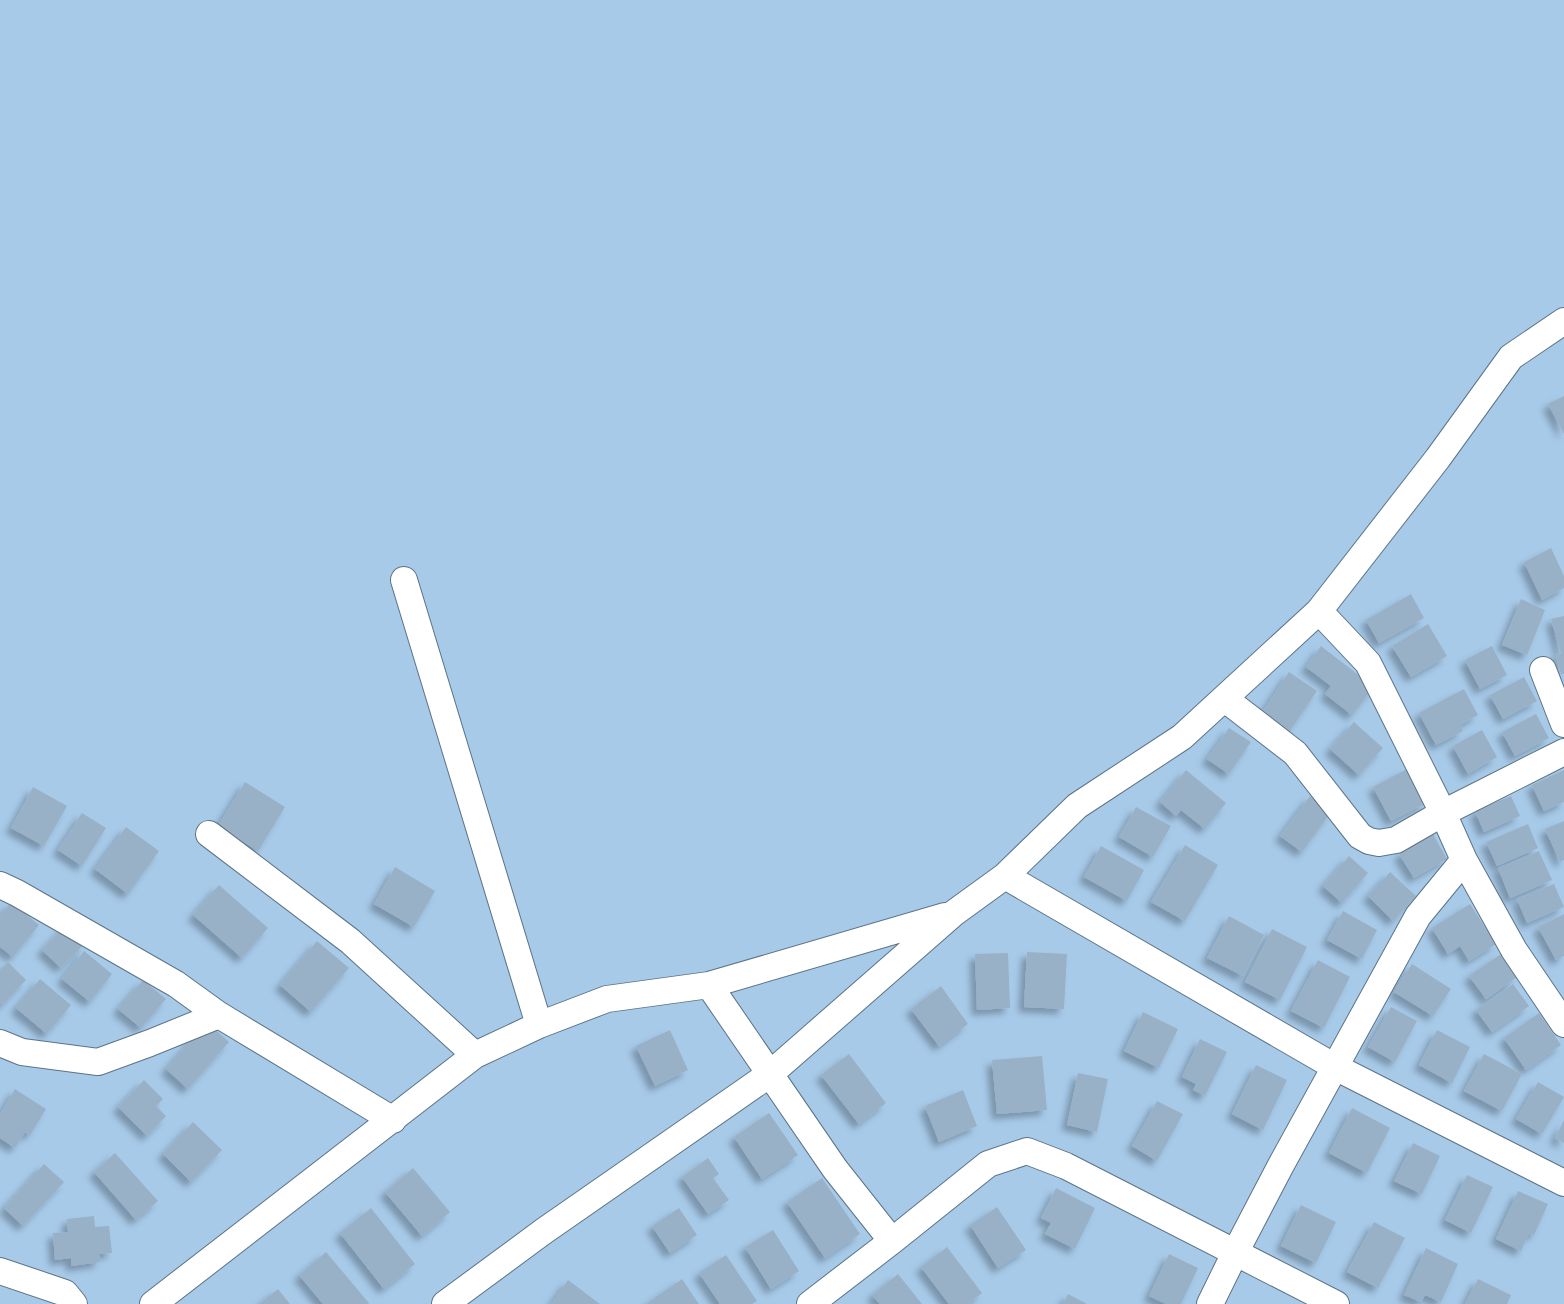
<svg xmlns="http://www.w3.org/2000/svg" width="1564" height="1304" viewBox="0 0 1564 1304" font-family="Overpass,sans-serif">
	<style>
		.green { fill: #a7cae9 }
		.building { fill: #99b1c6; filter: url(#shadow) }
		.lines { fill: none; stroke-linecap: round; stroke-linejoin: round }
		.street-casing { stroke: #5c7386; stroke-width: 28 }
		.street { stroke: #fff; stroke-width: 26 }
	</style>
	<defs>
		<filter id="shadow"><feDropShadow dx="-5.5" dy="5.5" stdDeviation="3" flood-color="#0004"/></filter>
	</defs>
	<rect width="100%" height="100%" fill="#cae3f9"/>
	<path class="green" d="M0,0H1564V1304H0Z"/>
	<path class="building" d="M1564,396V434L1548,404Z
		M1551,548L1564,576V588L1542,600L1524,562Z
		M1411,594L1424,618L1379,643L1366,620Z
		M1521,599L1545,610L1527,655L1502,645Z
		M1564,616V674H1561L1556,655L1561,654L1551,619Z
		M1428,624L1447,656L1411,677L1392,646Z
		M1321,646L1374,687L1352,715L1325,694L1331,686L1306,667Z
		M1492,646L1507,675L1480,689L1465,660Z
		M1289,672L1317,691L1289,732L1261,714Z
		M1524,677L1537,701L1503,719L1490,695Z
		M1464,689L1478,715L1460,725L1463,731L1436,745L1419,713Z
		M1536,714L1549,738L1515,756L1502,732Z
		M1354,722L1383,748L1359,775L1330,749Z
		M1229,728L1251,742L1229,774L1207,759Z
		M1482,730L1497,757L1468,774L1453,746Z
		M1407,769L1426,803L1391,821L1373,787Z
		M1186,770L1226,803L1205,829L1181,810L1176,816L1160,802Z
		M1564,770V802L1544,811L1532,785Z
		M245,782L285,807L258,851L218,826Z
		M33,787L67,806L44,846L11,828Z
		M1310,796L1331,812L1302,852L1280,836Z
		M1511,796L1520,816L1484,832L1475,811Z
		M1136,807L1171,826L1153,857L1119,837Z
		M82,813L106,828L82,866L58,850Z
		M1564,821V860L1560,862L1545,829Z
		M1528,824L1538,848L1497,866L1486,842Z
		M126,827L159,851L128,894L95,869Z
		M1433,834L1447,859L1414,878L1399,854Z
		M1185,845L1218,865L1185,921L1151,902Z
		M1101,846L1144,870L1127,901L1084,877Z
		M1539,851L1552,880L1510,898L1498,868Z
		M1349,856L1368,873L1342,903L1323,886Z
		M395,867L435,891L414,927L374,904Z
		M1390,872L1416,896L1393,921L1368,896Z
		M1554,884L1564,907L1527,923L1517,899Z
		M219,885L268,928L242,958L193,915Z
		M11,902L39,925L13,957L0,947V916Z
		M1470,904L1496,944L1469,961L1460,946L1448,954L1432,928Z
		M1343,911L1377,930L1362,959L1327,940Z
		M1564,914V956L1556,960L1538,927Z
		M1229,916L1264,935L1243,976L1207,958Z
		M66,925L85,943L61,968L42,950Z
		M1272,929L1307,947L1280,1000L1245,982Z
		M317,941L349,968L311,1012L280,985Z
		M84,951L112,974L90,1002L62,979Z
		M1027,952L1067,954L1064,1009L1024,1007Z
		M1008,953L1010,1008L977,1010L975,954Z
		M1501,954L1517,977L1486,999L1469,976Z
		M1318,960L1350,977L1324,1028L1291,1011Z
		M8,962L26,980L2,1005L0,1002V970Z
		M1412,964L1451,989L1433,1016L1394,992Z
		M40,979L71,1005L47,1034L16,1008Z
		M143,980L166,999L141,1028L118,1009Z
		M1513,984L1529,1006L1492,1032L1476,1010Z
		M941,986L968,1024L939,1046L911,1009Z
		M1391,1007L1417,1021L1395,1062L1368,1047Z
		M1143,1012L1178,1029L1159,1068L1124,1051Z
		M1539,1013L1561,1045L1526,1070L1504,1038Z
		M207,1022L229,1042L188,1089L166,1069Z
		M670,1030L688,1070L655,1086L636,1046Z
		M1437,1030L1470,1047L1452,1083L1419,1065Z
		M1200,1039L1227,1052L1205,1096L1193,1090L1196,1084L1182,1077Z
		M849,1054L886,1103L859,1124L821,1075Z
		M1484,1054L1522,1074L1502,1111L1464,1091Z
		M1042,1056L1047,1110L997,1114L992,1060Z
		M1256,1065L1287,1080L1263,1130L1232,1114Z
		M1078,1073L1108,1079L1097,1132L1067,1125Z
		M144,1080L163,1099L156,1106L166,1116L147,1136L118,1107Z
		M1538,1082L1564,1097L1542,1134L1516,1119Z
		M15,1089L46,1109L30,1135L25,1132L15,1148L0,1138V1114Z
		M963,1090L977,1126L939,1142L925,1106Z
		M1157,1101L1183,1114L1157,1161L1132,1146Z
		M1352,1108L1390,1128L1367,1173L1329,1153Z
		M769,1113L798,1155L762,1179L734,1137Z
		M1564,1120V1143L1555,1138Z
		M193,1122L222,1150L191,1182L163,1154Z
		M1413,1143L1440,1156L1422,1194L1394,1181Z
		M115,1153L158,1201L136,1220L94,1172Z
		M708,1158L719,1174L713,1178L729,1200L708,1214L682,1177Z
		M44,1164L64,1182L23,1226L4,1208Z
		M413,1168L450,1212L422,1236L385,1192Z
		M1467,1175L1493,1187L1471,1233L1445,1220Z
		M822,1178L860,1234L825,1258L787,1202Z
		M1056,1188L1095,1208L1075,1249L1045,1234L1051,1223L1041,1218Z
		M1518,1191L1548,1204L1534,1235L1529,1233L1521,1251L1496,1239Z
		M1301,1205L1336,1222L1316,1263L1281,1246Z
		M997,1207L1026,1250L998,1268L970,1225Z
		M371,1208L415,1264L384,1289L340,1233Z
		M679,1208L697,1235L670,1253L652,1226Z
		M94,1216L95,1227L109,1226L112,1253L99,1254L100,1262L71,1266V1258L55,1260L53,1233L68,1232L67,1219Z
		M1374,1222L1405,1238L1378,1288L1347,1272Z
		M773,1230L799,1271L771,1289L745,1247Z
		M947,1247L982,1293L968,1304H949L921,1267Z
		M1426,1248L1458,1264L1441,1302L1425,1295L1421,1302L1404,1295Z
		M326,1252L369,1303L368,1304H323L299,1275Z
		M1169,1254L1198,1268L1181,1304H1166L1149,1296Z
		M726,1255L757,1301L752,1304H720L699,1273Z
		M898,1274L922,1304H880L872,1295Z
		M682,1279L699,1304H646Z
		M1478,1279L1511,1295L1507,1304H1465Z
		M568,1280L600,1304H551Z
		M278,1289L290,1304H259Z
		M1068,1294L1087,1304H1063Z"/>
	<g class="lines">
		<g class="street-casing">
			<path id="street" d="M404,580L539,1025
				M1319,611L1368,663L1443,813L1464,860L1514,950L1564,1024
				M1543,670L1564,724
				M1225,699L1295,753L1360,836L1369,841L1379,843L1396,840L1443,813L1564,752
				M209,834L350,941L475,1055
				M1005,876L1335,1067L1564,1183
				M0,885L17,893L176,984L219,1015L393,1120
				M709,985L835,1169L892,1241
				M0,1043L22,1052L98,1062L150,1043L219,1015
				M0,1271L65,1293L74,1304
				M153,1304L475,1055L539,1025L607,999L709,985L945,916
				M445,1304L544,1231L770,1074L954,913L1005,876L1077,806L1182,737L1319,611L1438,458L1511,357L1564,321
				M810,1304L892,1241L988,1164L1027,1151L1066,1166L1336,1304
				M1210,1304L1235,1253L1281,1165L1418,916L1464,860"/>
		</g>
		<use href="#street" class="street"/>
	</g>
</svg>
